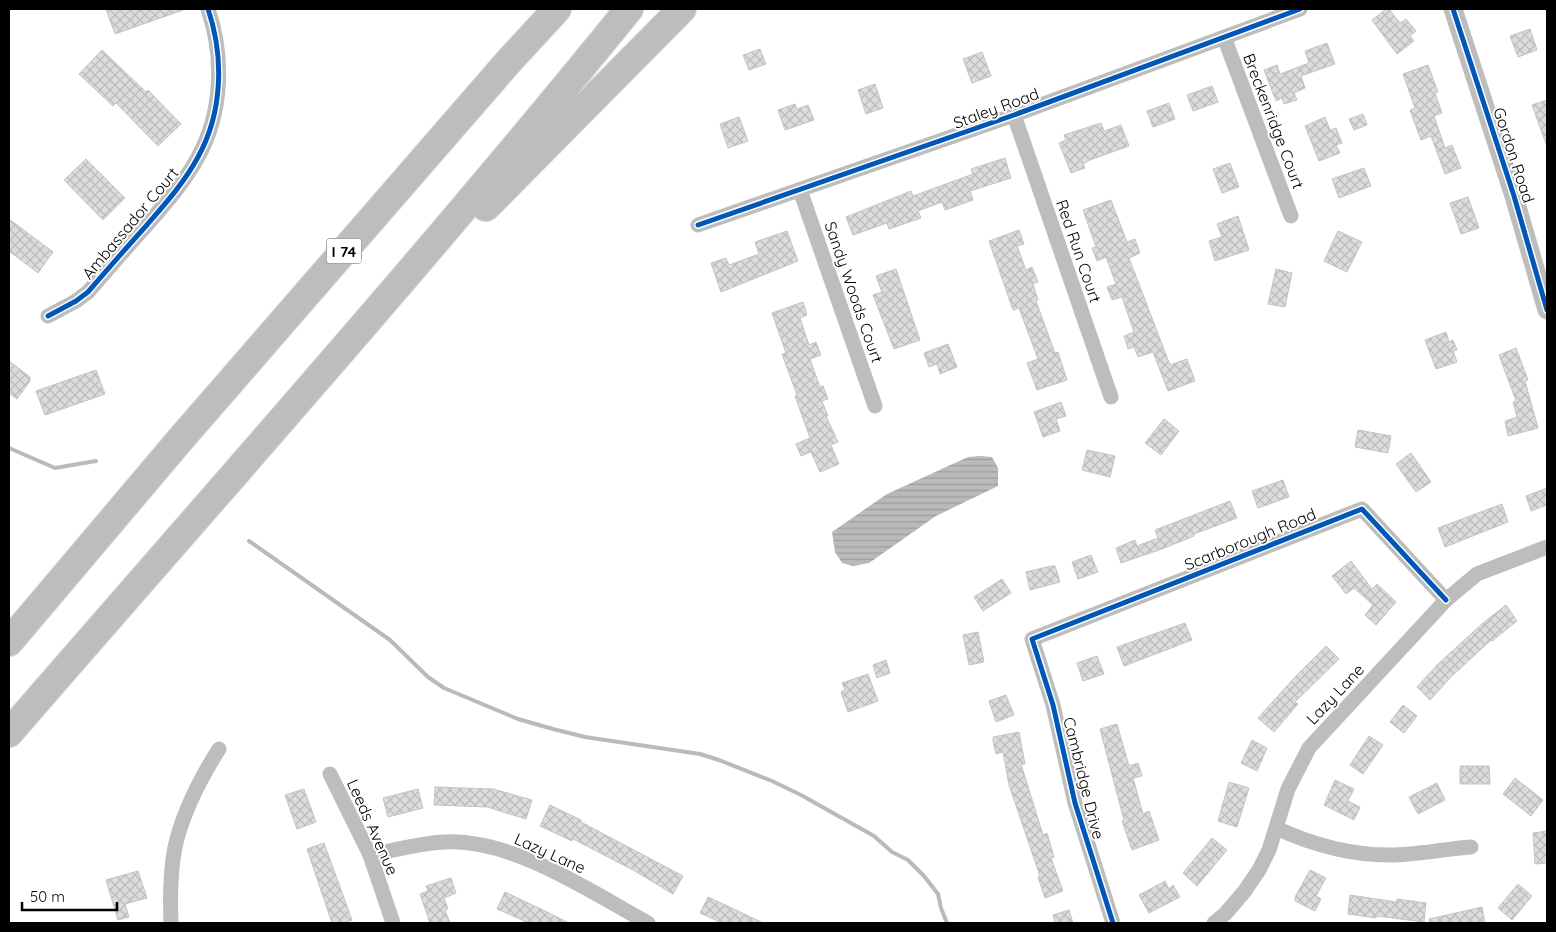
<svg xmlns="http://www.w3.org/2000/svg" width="1556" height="932" viewBox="0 0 1556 932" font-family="Quicksand,sans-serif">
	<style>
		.water { fill: url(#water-rules) }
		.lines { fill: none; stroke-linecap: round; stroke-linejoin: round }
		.stream { stroke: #bababa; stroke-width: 4 }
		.building { fill: url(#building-cross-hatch); stroke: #c4c4c4 }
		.motorway-casing { stroke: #dbdbdb; stroke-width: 30 }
		.minor { stroke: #bdbdbd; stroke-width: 15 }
		.tertiary { stroke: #bdbdbd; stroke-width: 19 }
		.motorway { stroke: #bdbdbd; stroke-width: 28 }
		.cycleway-casing { stroke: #fff; stroke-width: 8 }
		.cycleway { stroke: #0057b8; stroke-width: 5 }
		.labels { text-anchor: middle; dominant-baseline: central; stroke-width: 4; stroke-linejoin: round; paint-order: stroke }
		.shield { fill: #fff; stroke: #4c4c4c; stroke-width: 1 }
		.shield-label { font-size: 15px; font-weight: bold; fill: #000 }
		.street-label { font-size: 16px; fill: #000; stroke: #fff }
	</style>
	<defs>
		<pattern id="water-rules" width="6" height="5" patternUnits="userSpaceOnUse" patternTransform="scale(1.25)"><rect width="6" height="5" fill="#bababa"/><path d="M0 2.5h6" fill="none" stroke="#9e9e9e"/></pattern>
		<pattern id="building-cross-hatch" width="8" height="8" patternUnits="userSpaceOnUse" patternTransform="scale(1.25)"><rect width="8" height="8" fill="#dcdcdc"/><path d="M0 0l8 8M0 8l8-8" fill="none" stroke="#bbb"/></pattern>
	</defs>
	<rect width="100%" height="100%" fill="#fff"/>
	<path class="water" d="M981,456L992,457L998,468V486L936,516L869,563L853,566L842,563L835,552L832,532L887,494L968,457Z"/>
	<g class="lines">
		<path class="stream" d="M9,448L55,468L96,461
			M249,541L390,640L428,677L444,688L518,719L553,729L585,737L700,754L719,760L772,781L801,795L874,836L892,852L908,860L924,876L938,894L941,908L947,923"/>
	</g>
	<path class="building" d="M106,9H183V10L115,34Z
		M1386,9H1389L1400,23L1406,19L1416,31L1410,36L1414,41L1397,54L1372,20Z
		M1530,29L1537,50L1518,57L1510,36Z
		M1327,43L1335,64L1301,76L1305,88L1294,93L1297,100L1284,104L1282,98L1276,101L1264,70L1277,65L1280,74L1309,63L1305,51Z
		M760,49L766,64L749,70L743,55Z
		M102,50L146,92L148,90L181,124L158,146L116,103L113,106L79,74Z
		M982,52L991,76L972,83L963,59Z
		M1428,65L1438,92L1435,93L1442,113L1434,116L1445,148L1452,145L1461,168L1445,174L1431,136L1421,140L1410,110L1415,108L1403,74Z
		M875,84L883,108L866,114L858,90Z
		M1212,86L1218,102L1193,111L1187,95Z
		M1547,100V143L1546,144L1532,105Z
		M1169,103L1175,119L1153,127L1147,111Z
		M795,104L797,109L808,105L814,120L785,130L778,110Z
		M1363,114L1367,125L1354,130L1349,119Z
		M739,117L748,141L728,148L720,124Z
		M1325,117L1330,130L1336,128L1342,143L1336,145L1340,153L1319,161L1305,126Z
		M1101,123L1104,131L1121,125L1129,146L1090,160L1083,164L1085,168L1071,173L1059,143L1066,140L1064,135Z
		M1005,158L1011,178L970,191L973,200L945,210L942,202L918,211L921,218L889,229L887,223L853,235L846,217L911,191L913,196L973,174L971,169Z
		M86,159L125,198L103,220L64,180Z
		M1230,163L1239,187L1222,193L1213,169Z
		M1364,168L1371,186L1339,198L1332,179Z
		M1468,197L1479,228L1461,234L1450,203Z
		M1111,200L1127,242L1135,239L1140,253L1129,258L1170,365L1187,359L1195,381L1168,391L1153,352L1138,357L1134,347L1128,349L1124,336L1134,332L1122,297L1112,300L1107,287L1116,284L1106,257L1097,261L1092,248L1096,247L1083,210Z
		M1238,216L1249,250L1215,261L1209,241L1222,237L1217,224Z
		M9,219L53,252L38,273L9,251Z
		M1019,230L1024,244L1017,246L1026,270L1032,267L1038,282L1033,284L1038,300L1036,301L1055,353L1058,352L1067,380L1037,390L1027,363L1038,359L1019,308L1013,310L989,241Z
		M787,231L798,261L721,292L711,263L726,258L729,265L759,254L755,242Z
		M1338,231L1362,242L1347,272L1324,261Z
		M896,269L920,340L894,349L873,295L882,292L876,276Z
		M1276,269L1292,273L1285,307L1268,304Z
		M803,302L807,315L800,318L809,345L816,342L821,355L810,359L820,387L823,386L828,399L822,401L828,416H826L838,442L831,445L839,464L820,472L811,452L801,456L796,444L810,438L795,396L797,395L782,354L786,353L772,313Z
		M1446,332L1449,342L1453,340L1457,350L1453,351L1457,362L1436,369L1425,340Z
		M948,344L957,367L940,374L937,364L929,367L924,353Z
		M1516,348L1528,380L1525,381L1538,428L1508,436L1505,421L1517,417L1513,402L1516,401L1499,355Z
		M9,361L30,377V381L17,399L9,393Z
		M96,370L105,394L45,415L36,391Z
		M1061,402L1066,416L1056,419L1060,431L1043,437L1034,412Z
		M1164,419L1179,431L1161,455L1145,443Z
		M1358,430L1391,436L1388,453L1355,447Z
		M1087,450L1115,456L1110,477L1082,470Z
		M1411,453L1431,482L1416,492L1396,464Z
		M1283,480L1289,497L1258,508L1252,491Z
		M1547,488V505L1531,511L1526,496Z
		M1230,501L1237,518L1194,534V536L1162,549L1121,563L1116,548L1135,540L1137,546L1158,538L1155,530Z
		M1502,504L1508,522L1445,547L1438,528Z
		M1091,555L1098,572L1078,579L1072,562Z
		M1351,561L1372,589L1377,584L1396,602L1376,625L1365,615L1373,605L1354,588L1346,594L1332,576Z
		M1051,566H1055L1060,582L1030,590L1026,572Z
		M1002,579L1011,593L983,611L974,597Z
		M1506,605L1517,621L1492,641L1491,640L1452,676L1430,700L1417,687L1438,664L1483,623Z
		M1185,623L1192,640L1124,666L1117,647Z
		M978,632L984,662L969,665L963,635Z
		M1326,646L1339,659L1295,702L1298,704L1274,732L1258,718L1295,677Z
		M1097,656L1104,674L1083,681L1077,663Z
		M886,660L890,673L877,678L873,665Z
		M868,674L878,701L848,712L841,692L845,690L842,683Z
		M1006,695L1014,715L996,722L989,701Z
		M1403,705L1417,716L1404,733L1390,722Z
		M1117,724L1129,766L1138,763L1142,776L1133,778L1143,814L1149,811L1159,840L1132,850L1122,821L1124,820L1100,729Z
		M1019,732L1025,764H1021L1043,835L1047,833L1054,857L1051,858L1063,891L1045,898L1038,877L1040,876L1009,785L1003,752L996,754L993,741V737Z
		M1369,736L1383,745L1363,774L1350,765Z
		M1252,740L1267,748L1257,771L1241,763Z
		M1460,766H1489L1490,784H1460Z
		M1515,778L1543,800L1531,816L1503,794Z
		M1335,780L1354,789L1348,801L1360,807L1354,820L1324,805Z
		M1229,782L1249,788L1237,827L1218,821Z
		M1437,783L1445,800L1418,814L1409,797Z
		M435,787L493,789L532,800L526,819L487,807L434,805Z
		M304,789L316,822L297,829L285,795Z
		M418,789L423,808L388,817L383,798Z
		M550,805L581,820V822L683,876L673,894L633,870L573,839L572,841L540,826Z
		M1547,831V863L1535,864L1533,833Z
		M1212,838L1227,850L1197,886L1183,873Z
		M324,843L352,920L344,923H332L307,849Z
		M1310,870L1326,878L1316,896L1321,899L1315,911L1295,901V897Z
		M138,871L147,898L125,904L129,917L118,920L106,880Z
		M451,878L456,893L444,898L448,909L445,910L450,923H430L420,894L428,891L426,886Z
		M1165,881L1169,889L1173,885L1180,897L1149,913L1139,895Z
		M1518,884L1532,896L1512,920L1498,908Z
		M505,892L543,910L569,923H529L497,909Z
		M1350,895L1396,902L1397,899L1426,903L1424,922L1377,916L1376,918L1348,914Z
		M708,897L736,910L763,923H722L700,913Z
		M1482,907L1485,923H1430L1429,919Z
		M1069,910L1073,923H1055L1053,915Z"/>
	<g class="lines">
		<g class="motorway-casing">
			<path id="motorway" d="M486,207L682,9
				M9,642L179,441L509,61L557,9
				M9,733C217,493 429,256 629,9"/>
		</g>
		<path class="minor" d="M1224,37L1291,216
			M1014,115L1111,397
			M800,190L875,406
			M698,225L1014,115L1300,9
			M48,316L76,301L88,292C107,270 126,248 146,226C165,204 184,183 198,157C223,112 224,56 208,9
			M330,774L370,855L393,923
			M1276,828C1313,845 1354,856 1395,855C1420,854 1446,849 1471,847
			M370,855C395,850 420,843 445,842C512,838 591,892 648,923
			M171,923C170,898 170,872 175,847C183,811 200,779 219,749
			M1113,923L1075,803L1053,705L1032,639L1362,509L1446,600
			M1214,923L1225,914L1244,892L1259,870L1269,850L1288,789L1309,748L1446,600L1477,574L1547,547"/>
		<path class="tertiary" d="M1453,9L1514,196L1547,310"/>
		<use href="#motorway" class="motorway"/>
		<g class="cycleway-casing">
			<path id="cycleway" d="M1453,9L1514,196L1547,310
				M698,225L1014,115L1300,9
				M48,316L76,301L88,292C107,270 126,248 146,226C165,204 184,183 198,157C223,112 224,56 208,9
				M1113,923L1075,803L1053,705L1032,639L1362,509L1446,600"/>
		</g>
		<use href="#cycleway" class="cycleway"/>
	</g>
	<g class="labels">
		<rect class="shield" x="326.5" y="238.5" width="35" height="25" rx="4"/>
		<g class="shield-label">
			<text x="344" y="251">I 74</text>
		</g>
		<g class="street-label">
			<text transform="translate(996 108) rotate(-20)">Staley Road</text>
			<text transform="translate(1274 121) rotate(69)">Breckenridge Court</text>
			<text transform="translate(1514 155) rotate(72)">Gordon Road</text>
			<text transform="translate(130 223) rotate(-50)">Ambassador Court</text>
			<text transform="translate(1079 251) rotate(71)">Red Run Court</text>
			<text transform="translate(854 292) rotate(71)">Sandy Woods Court</text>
			<text transform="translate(1250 539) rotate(-22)">Scarborough Road</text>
			<text transform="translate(1335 694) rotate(-47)">Lazy Lane</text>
			<text transform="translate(1084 778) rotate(76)">Cambridge Drive</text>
			<text transform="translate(373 827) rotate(66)">Leeds Avenue</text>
			<text transform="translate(550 853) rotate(24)">Lazy Lane</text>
		</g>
	</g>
	<rect width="1556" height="932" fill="none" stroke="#000000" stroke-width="20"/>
	<path d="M22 902v8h95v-8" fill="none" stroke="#000000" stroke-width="2.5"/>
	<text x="30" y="902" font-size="15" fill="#000000" stroke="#ffffff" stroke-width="4" paint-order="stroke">50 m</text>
</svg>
